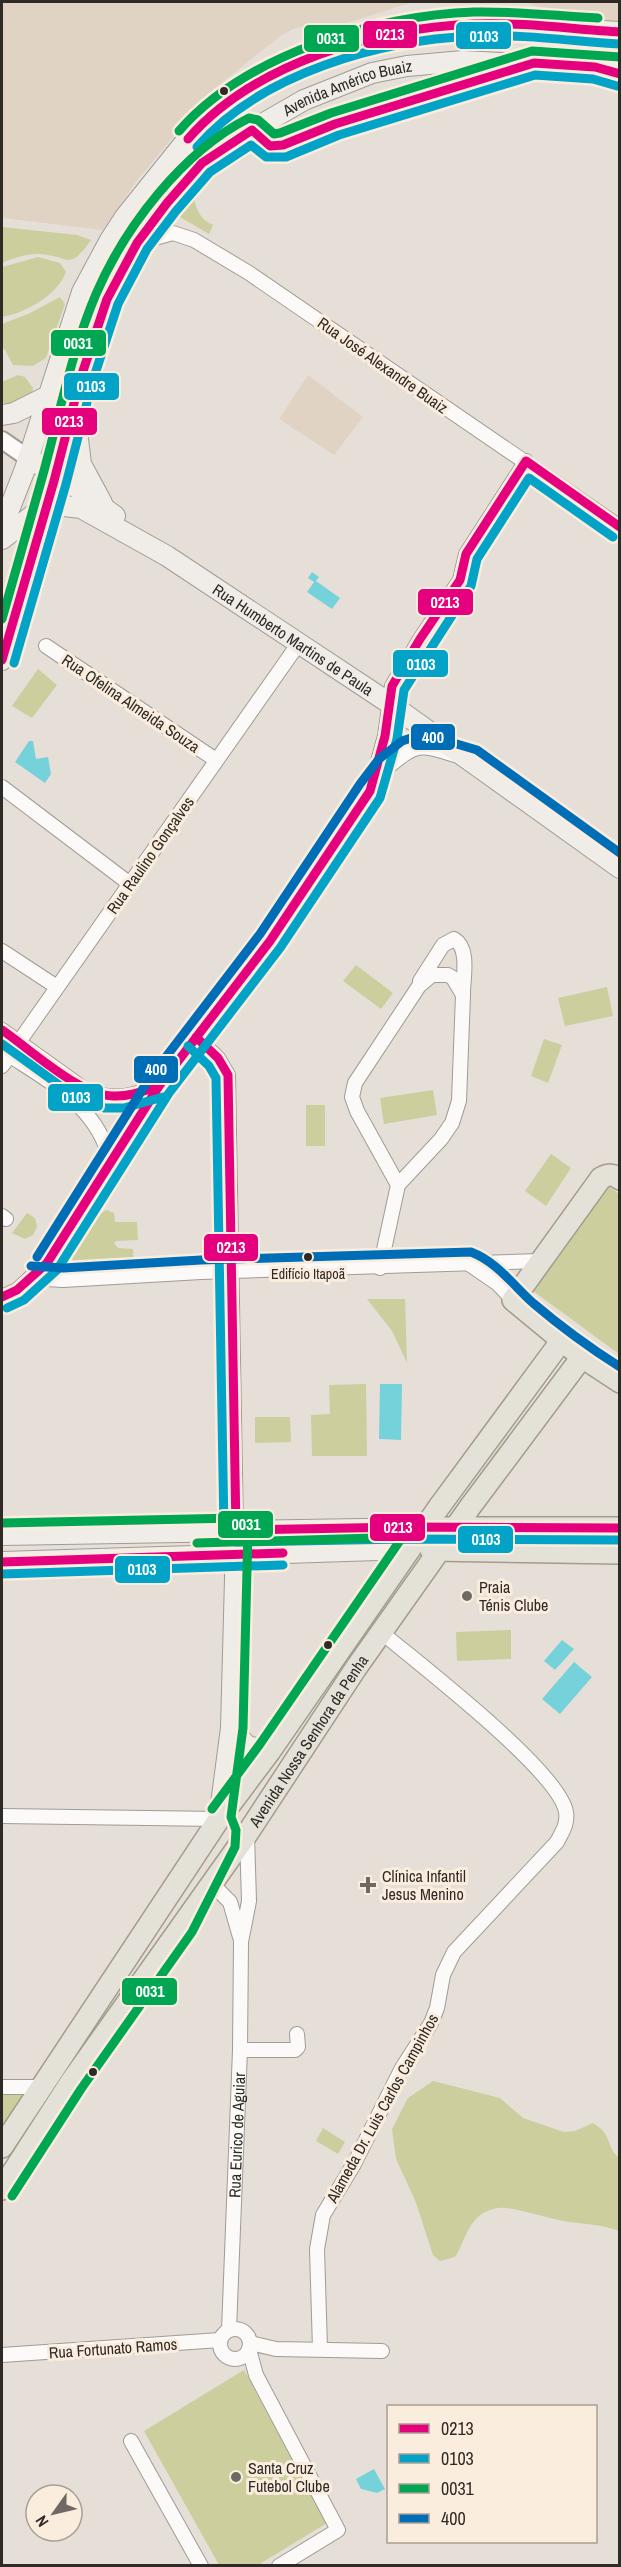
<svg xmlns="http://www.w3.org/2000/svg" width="621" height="2567" viewBox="0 0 621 2567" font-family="'Archivo Narrow',sans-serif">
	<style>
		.built { fill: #e0d3c4 }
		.green { fill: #ccce9e }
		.water { fill: #76d2da }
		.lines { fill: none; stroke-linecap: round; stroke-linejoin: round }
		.minor-casing { stroke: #a19b96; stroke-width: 16 }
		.tertiary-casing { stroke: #a19b96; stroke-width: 20 }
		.secondary-casing { stroke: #a19b96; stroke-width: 22 }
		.primary-casing { stroke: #a39c8c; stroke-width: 24 }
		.minor { stroke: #fbfaf9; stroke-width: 14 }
		.tertiary { stroke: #fbfaf9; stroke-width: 16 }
		.secondary { stroke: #f0ede9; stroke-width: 20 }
		.primary { stroke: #e4e1d9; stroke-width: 21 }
		.bus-1-casing { stroke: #faedde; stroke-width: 14 }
		.bus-2-casing { stroke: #faedde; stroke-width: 14 }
		.bus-3-casing { stroke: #faedde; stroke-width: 14 }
		.bus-4-casing { stroke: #faedde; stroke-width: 14 }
		.bus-1 { stroke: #e5007d; stroke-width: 9 }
		.bus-2 { stroke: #02a3c6; stroke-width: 9 }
		.bus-3 { stroke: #00a651; stroke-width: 9 }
		.bus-4 { stroke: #006eb7; stroke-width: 9 }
		.bus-dot { fill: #2f2a25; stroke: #faedde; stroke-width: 2 }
		.poi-dot { fill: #6f6963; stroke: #faedde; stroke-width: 2 }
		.labels { text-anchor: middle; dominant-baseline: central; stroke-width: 6; stroke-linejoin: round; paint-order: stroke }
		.bus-label { font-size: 14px; fill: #2f2a25; stroke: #faedde }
		.street-label { font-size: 16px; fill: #2f2a25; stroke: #faedde }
		.poi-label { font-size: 16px; fill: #2f2a25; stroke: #faedde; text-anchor: start }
		.line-badge { stroke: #faedde; stroke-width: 2 }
		.badge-label { font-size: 16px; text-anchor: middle; font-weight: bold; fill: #fff }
	</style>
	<rect width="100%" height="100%" fill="#e6dfd7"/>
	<path class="built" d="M2,2H413L328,29L305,26L293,29L279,37L209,93L135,183L103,230L2,218Z
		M526,2H619V22L569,19Z
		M308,375L363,417L334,455L279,419Z"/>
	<path class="green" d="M193,190C195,206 197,217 213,225L209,234L173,213Z
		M2,227L77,235L91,240C68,273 69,255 38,254C25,254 13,258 2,263Z
		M38,257L60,263L66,272C57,296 25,313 2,317V267Z
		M60,297L65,304L46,358L33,366L13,365L5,350L2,348V324L28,314Z
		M18,375L25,377L33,388L31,400L10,406L2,402V382Z
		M38,669L57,685L32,718L12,706Z
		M356,965L393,993L381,1009L343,981Z
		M607,987L613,1016L565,1026L558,998Z
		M544,1039L562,1045L548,1083L531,1076Z
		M433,1090L437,1115L384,1124L380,1098Z
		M306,1105H325V1146H306Z
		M551,1154L571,1168L546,1206L525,1191Z
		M609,1186L619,1194V1354L533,1291Z
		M106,1210L114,1213L115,1222H137L138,1240L116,1241L114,1243L118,1248L133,1249L134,1271L81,1273L69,1255L91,1214L97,1217Z
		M27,1213L35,1218L37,1227L33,1235L25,1239L12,1233Z
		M367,1299H405L407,1363L392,1331Z
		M366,1384L367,1456H312L311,1415L330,1414L329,1385Z
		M255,1417H290L291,1442L255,1443Z
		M511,1630V1659L457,1661L456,1632Z
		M433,2081L500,2098L523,2118L564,2132L575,2131L593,2123C614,2136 605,2146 619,2158V2231C603,2225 587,2224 570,2222C552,2220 512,2206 498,2208C494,2208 488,2211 485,2212C467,2222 465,2242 455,2257L440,2261L433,2255L415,2200L396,2159L392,2129L408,2098Z
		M36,2089L2,2140V2090Z
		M323,2128L345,2142L338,2154L316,2141Z
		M244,2370L327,2523L258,2565H219L144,2431Z"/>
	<path class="water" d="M312,572L319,577L316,581L340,598L332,609L307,592L314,582L308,578Z
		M29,741H33L36,759L48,757L51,774L45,783L15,762Z
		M380,1384H402L401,1440L379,1439Z
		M562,1640L574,1649L555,1670L544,1661Z
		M574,1662L592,1677L560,1714L542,1699Z
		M374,2469L385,2489L377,2493L361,2489L356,2479Z"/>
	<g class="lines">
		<g class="minor-casing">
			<g id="minor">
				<path d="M137,243L173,233L194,240L249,273L620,527"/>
				<path d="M46,646L216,760"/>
				<path d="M372,783L385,736L392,686L420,639L460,580L466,554L526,461"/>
				<path d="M2,787L130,884"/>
				<path d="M2,951L57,987"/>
				<path d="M420,981L443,945L454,939C470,948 463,978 463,993"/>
				<path d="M2,1030L87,1091C117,1101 131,1096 159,1086"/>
				<path d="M196,1037L218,1058L228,1075L236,1530"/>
				<path d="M3,1051C49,1082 98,1105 111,1163"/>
				<path d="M2,1066L299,643"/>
				<path d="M2,1216L6,1219"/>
				<path d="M469,1264L498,1284L513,1300"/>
				<path d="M380,1268L398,1185L441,1139L452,1123L459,1101L463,995L453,978L448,975H432L419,986L355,1083L352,1097L357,1111L398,1185"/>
				<path d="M30,1278L63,1280L201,1272L539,1261"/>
				<path d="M2,1297L17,1290L47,1263L159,1086L270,941L388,767C417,743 419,744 455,755"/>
				<path d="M2,1816L219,1819"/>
				<path d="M211,1883L230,1902L240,1937"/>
				<path d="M240,2050H295L298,2047L297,2034"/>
				<path d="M2,2087H40"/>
				<circle cx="235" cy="2344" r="15"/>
				<path id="s1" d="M229,2330L240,2050L241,1942L249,1901L247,1835"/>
				<path d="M250,2343L276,2349L382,2351"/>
				<path d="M249,2349L256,2375L338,2530L279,2566"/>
				<path d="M320,2349L317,2249L323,2215L354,2164L402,2068L431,2023L437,2008L443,1975L454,1952L557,1842C562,1832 568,1824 566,1812C559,1771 419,1664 381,1632"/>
				<path d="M2,2355L220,2340"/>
				<path d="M131,2441L201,2566"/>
			</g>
		</g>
		<g class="tertiary-casing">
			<path id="tertiary" d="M2,440L28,458"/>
		</g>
		<g class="secondary-casing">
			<g id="secondary">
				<path d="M2,415L14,413L48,396"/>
				<path d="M75,415L81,464L102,503"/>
				<path d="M28,458L73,485L115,516"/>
				<path id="s2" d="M47,504L81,508L167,556L389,703L620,868"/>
				<path d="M2,528L25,469L82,292L110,240L125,217L194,131L231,101L292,66L338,48L427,28L475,24L620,32"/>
				<path d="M2,539L47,504"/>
				<path id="s3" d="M2,660L54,481L80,380L107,299L137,243L167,203L202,163L252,130L304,100L372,73L407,66L463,61L620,69"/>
				<path d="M2,1535L424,1528"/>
				<path d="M2,1562L409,1549"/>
				<path d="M231,1728L247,1746L270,1751"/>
				<path d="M219,1819L231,1728L236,1541"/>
			</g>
		</g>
		<g class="primary-casing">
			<g id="primary">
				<path d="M620,1179C613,1174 609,1174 601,1178L513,1300L582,1357L620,1382"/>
				<path d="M446,1528H620"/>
				<path d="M431,1550L620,1553"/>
				<path d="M2,2147L219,1819L270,1751L439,1507L562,1340"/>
				<path id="s4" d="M2,2189L71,2082L247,1834L356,1668L470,1507L582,1357"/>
			</g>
		</g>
		<use href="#minor" class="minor"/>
		<use href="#tertiary" class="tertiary"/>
		<use href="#secondary" class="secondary"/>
		<use href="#primary" class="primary"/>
		<g class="bus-1-casing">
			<path id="bus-1" d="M188,139C254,63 376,28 474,24C522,22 571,29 620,32
				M2,660L54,481L80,380L107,299L137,243L167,203L202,163L252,130L270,146L283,145L335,124L534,63L595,67L620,74
				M2,1030C31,1050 79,1095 113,1096C129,1097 144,1091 159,1086
				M196,1037L218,1058L228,1075L236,1530L405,1527L620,1528
				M2,1297L17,1290L47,1263L159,1086L270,941L370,791L385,736L392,686L420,639L460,580L466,554L526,461L620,527
				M2,1562L283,1553"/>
		</g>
		<g class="bus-2-casing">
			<path id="bus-2" d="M197,147C261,73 380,40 474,36C522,34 571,41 619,44
				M14,663L66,484L92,383L118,304L147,249L176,211L210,172L251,145L266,157H286L339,135L535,75L593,79L617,86
				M2,1044L84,1103L105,1108H124L163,1097
				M188,1046L209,1066L216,1078L224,1530L227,1538L236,1542L405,1539L620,1540
				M7,1308L24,1300L57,1270L169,1093L280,948L380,798L397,739L404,690L471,586L477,559L529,478L613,537
				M2,1574L283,1565"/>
		</g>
		<g class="bus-3-casing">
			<path id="bus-3" d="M179,131C245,55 376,15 474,12C515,11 557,16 598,18
				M2,619C15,572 29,525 42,478C59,417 71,353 96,294C125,227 182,152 249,118L258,120L274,134L280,133L331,113L532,51L620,57
				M2,1523L237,1518L245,1522L248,1530L243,1728L231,1817L236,1830L235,1847L192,1932L81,2089L12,2196
				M197,1543L409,1537
				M212,1809L260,1744L399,1542"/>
		</g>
		<g class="bus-4-casing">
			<path id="bus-4" d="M37,1257L149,1079L260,934L360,784L379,759L402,741L423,734L477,750L620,853
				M31,1266L63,1268L201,1260L471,1252C497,1262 513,1285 533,1303C560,1326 590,1348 620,1367"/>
		</g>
		<use href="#bus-1" class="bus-1"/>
		<use href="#bus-2" class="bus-2"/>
		<use href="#bus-3" class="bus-3"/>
		<use href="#bus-4" class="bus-4"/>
	</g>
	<g class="bus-dot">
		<circle cx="224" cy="91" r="5"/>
		<circle cx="308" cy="1257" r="5"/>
		<circle cx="328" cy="1645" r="5"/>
		<circle cx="93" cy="2072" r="5"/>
	</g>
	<g class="poi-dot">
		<circle cx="467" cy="1596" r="6"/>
		<path d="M365 1876h6v6h6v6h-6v6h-6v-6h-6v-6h6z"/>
		<circle cx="236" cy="2477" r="6"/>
	</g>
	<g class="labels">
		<g class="bus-label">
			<text x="308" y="1274">Edifício Itapoã</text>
		</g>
		<g class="street-label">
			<text stroke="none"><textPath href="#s3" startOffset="708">Avenida Américo Buaiz</textPath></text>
			<text transform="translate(383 365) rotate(35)">Rua José Alexandre Buaiz</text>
			<text stroke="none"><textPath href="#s2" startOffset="284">Rua Humberto Martins de Paula</textPath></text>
			<text transform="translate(131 703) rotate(34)">Rua Ofelina Almeida Souza</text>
			<text transform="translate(150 855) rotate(-55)">Rua Raulino Gonçalves</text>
			<text stroke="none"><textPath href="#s4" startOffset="543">Avenida Nossa Senhora da Penha</textPath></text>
			<text transform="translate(382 2108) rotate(-61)">Alameda Dr. Luis Carlos Campinhos</text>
			<text stroke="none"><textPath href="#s1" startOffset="195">Rua Eurico de Aguiar</textPath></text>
			<text transform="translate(113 2348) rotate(-4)">Rua Fortunato Ramos</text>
		</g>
		<g class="poi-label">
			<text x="479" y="1587">Praia<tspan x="479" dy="18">Ténis Clube</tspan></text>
			<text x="382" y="1876">Clínica Infantil<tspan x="382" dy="18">Jesus Menino</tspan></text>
			<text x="248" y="2468">Santa Cruz<tspan x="248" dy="18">Futebol Clube</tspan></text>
		</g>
	</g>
	<g class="line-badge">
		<rect x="362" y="20" width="56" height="29" rx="6" fill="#e5007d"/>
		<rect x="455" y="21" width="57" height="29" rx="6" fill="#02a3c6"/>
		<rect x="303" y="24" width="57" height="29" rx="6" fill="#00a651"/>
		<rect x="50" y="329" width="57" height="28" rx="6" fill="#00a651"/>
		<rect x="63" y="372" width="57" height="29" rx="6" fill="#02a3c6"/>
		<rect x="41" y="407" width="57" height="29" rx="6" fill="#e5007d"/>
		<rect x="417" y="588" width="57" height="28" rx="6" fill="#e5007d"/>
		<rect x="392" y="649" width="57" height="29" rx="6" fill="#02a3c6"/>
		<rect x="410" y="723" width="46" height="28" rx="6" fill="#006eb7"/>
		<rect x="133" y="1055" width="46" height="29" rx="6" fill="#006eb7"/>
		<rect x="47" y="1083" width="57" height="29" rx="6" fill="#02a3c6"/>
		<rect x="203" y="1233" width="56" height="29" rx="6" fill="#e5007d"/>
		<rect x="217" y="1510" width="57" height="29" rx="6" fill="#00a651"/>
		<rect x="369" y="1513" width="57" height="29" rx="6" fill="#e5007d"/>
		<rect x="457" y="1525" width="57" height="29" rx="6" fill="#02a3c6"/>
		<rect x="114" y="1555" width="57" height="29" rx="6" fill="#02a3c6"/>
		<rect x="121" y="1977" width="57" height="29" rx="6" fill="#00a651"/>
	</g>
	<g class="badge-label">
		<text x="390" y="40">0213</text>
		<text x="484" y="42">0103</text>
		<text x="331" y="44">0031</text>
		<text x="78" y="349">0031</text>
		<text x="91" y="392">0103</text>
		<text x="69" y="427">0213</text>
		<text x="445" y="608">0213</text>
		<text x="421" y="670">0103</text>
		<text x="433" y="743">400</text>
		<text x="156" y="1075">400</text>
		<text x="76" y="1103">0103</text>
		<text x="231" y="1253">0213</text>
		<text x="246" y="1530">0031</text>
		<text x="398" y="1533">0213</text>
		<text x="486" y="1545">0103</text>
		<text x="142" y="1575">0103</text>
		<text x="150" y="1997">0031</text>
	</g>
	<rect width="621" height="2567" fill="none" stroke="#2f2a25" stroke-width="6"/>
	<rect x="387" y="2405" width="210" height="138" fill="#faedde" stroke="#a99f94" stroke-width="1.5"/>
	<rect x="399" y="2424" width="30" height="9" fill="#e5007d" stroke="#a99f94" stroke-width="1.5"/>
	<text x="441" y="2435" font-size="18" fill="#2f2a25">0213</text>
	<rect x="399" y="2454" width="30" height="9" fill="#02a3c6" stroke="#a99f94" stroke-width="1.5"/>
	<text x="441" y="2465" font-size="18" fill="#2f2a25">0103</text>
	<rect x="399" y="2484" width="30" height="9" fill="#00a651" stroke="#a99f94" stroke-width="1.5"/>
	<text x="441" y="2495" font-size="18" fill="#2f2a25">0031</text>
	<rect x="399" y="2514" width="30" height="9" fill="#006eb7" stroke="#a99f94" stroke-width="1.5"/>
	<text x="441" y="2525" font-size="18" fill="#2f2a25">400</text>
	<g transform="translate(54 2513) rotate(236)"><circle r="28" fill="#faedde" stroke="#a99f94" stroke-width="1.5"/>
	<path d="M0-4.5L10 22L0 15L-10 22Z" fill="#6f6963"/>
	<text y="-9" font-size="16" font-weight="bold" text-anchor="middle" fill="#2f2a25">N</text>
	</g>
</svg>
